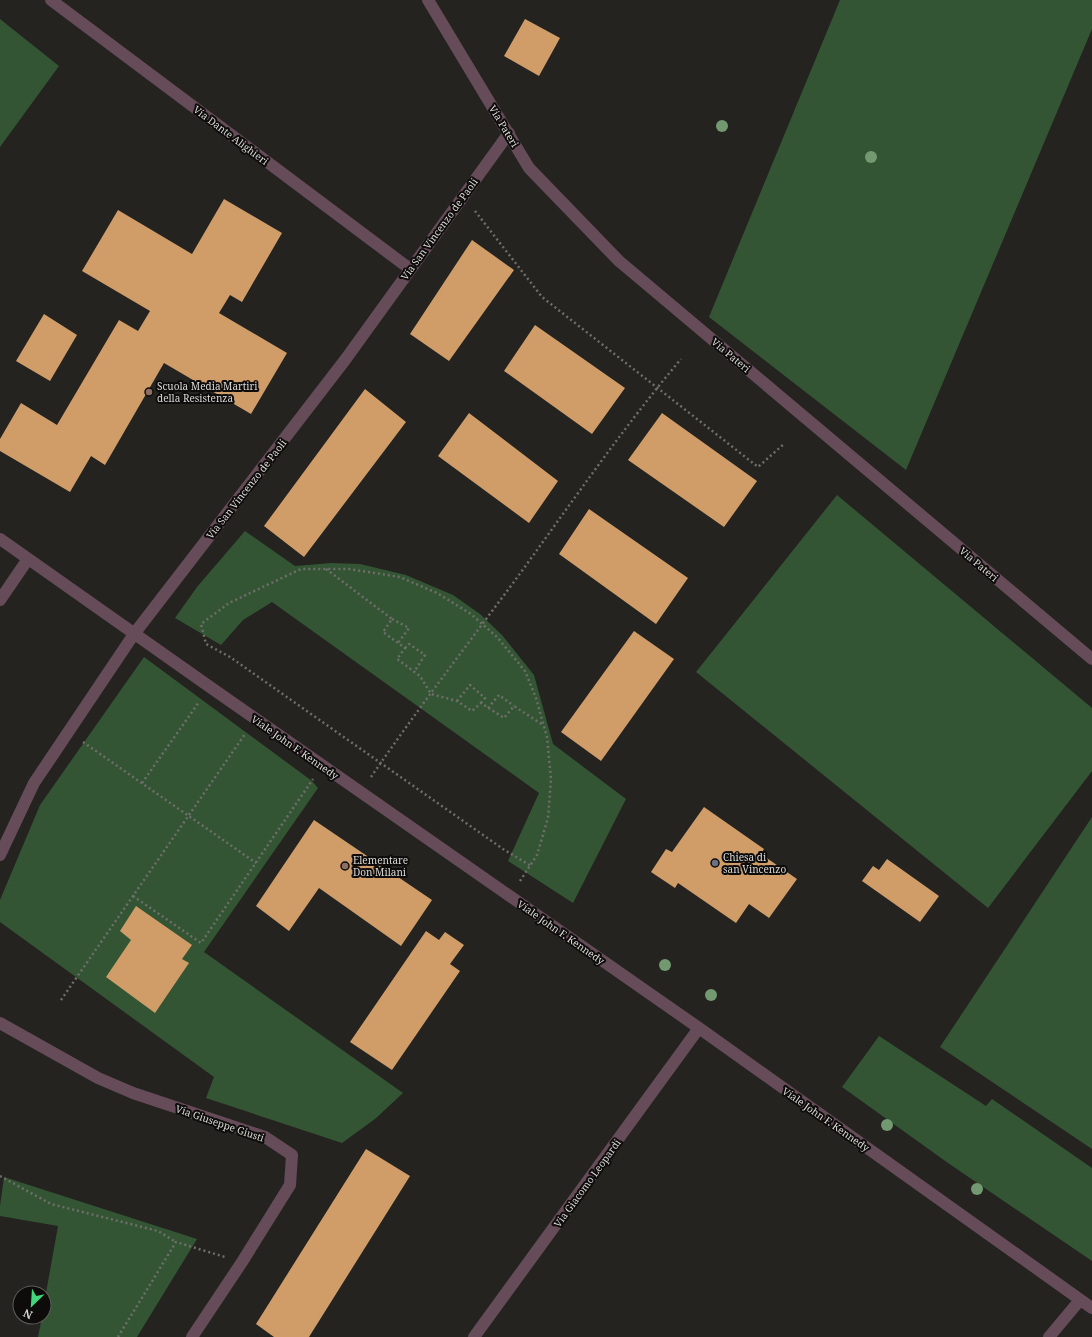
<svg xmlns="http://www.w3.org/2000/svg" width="1092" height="1337" viewBox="0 0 1092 1337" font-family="'Noto Serif',serif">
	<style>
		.green { fill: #353 }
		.building { fill: #d09d69 }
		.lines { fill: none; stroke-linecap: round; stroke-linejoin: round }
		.path { stroke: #6f6e6b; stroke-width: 2.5; stroke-dasharray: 2 3; stroke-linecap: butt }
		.minor { stroke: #664b59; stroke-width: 12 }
		.tree { fill: #72996f }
		.education-dot { fill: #8d6e63; stroke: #0d0c0b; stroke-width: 1.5 }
		.worship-dot { fill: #6b7280; stroke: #0d0c0b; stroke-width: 1.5 }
		.labels { text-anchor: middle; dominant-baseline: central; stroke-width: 4; stroke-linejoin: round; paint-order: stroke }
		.street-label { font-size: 10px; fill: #dad9d7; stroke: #0d0c0b }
		.poi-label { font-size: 10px; fill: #dad9d7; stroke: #0d0c0b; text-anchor: start }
	</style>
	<rect width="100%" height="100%" fill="#242320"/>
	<path class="green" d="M840,0H1092V29L906,470L709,317Z
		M0,19L59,66L0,147Z
		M837,495L1092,708V771L988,908L696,672Z
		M245,531L295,566L331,563L360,564L406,575L453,595L480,614L502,635L534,675L553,744L626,799L573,903L508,861L539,793L272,602L243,620L221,645L175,618L197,587Z
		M144,657L312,781L318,788L204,952L403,1093L375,1119L342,1143L206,1098L214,1077L0,922V900L40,805Z
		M1092,817V1149L940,1047Z
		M879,1036L986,1106L992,1099L1092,1168V1261L948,1163L842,1087Z
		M4,1177L197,1239L137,1337H38L42,1317H44V1304L58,1226L0,1216V1206Z"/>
	<path class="building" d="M525,19L560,38L539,76L504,56Z
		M224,199L282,233L242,302L230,295L219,313L287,353L251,414L164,363L105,465L91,456L70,492L0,451V439L21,403L57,425L119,320L138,331L150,311L82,271L118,210L192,254Z
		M472,240L514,270L449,361L410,334Z
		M44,314L77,335L50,381L16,361Z
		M535,325L625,388L592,434L504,371Z
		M365,389L406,422L304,557L264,526Z
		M469,413L558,481L529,523L438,456Z
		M662,413L757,481L724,527L628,460Z
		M589,509L688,578L656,624L559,554Z
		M634,631L674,659L601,761L561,732Z
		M704,807L764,849L761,854L797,879L769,918L749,904L736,923L678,883L675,888L651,872L666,849L672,852Z
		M314,820L432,900L401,946L319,888L289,931L256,906Z
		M887,859L939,896L920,922L862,881L873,866L879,870Z
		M136,906L192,945L182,959L189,963L155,1013L106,977L131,940L120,931Z
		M426,931L439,940L445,932L464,945L450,964L460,971L392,1070L350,1042Z
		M366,1149L410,1176L309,1337H274L256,1324Z"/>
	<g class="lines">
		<path class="path" d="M475,211L542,297L758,467L785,443
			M326,569L392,619L383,632L405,648L397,659L420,676L431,694L457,701L472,711L481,703L504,718L514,706L543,725
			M392,619L409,628L398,643
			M405,648L409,644L425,655L414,672
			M457,701L470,685L485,698L481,703
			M488,708L499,695L514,706
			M83,742L256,863
			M371,777C417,710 467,645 516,579C570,505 622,429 681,359
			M142,783L199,702
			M520,881L537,855L548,818L551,779L547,737L536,698L525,671L497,637L471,614L437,593L400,577L349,569H301L229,603L201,624L206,644L230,657L503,849L531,866
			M133,896L201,943L313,779
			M61,1000L245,734
			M0,1176L51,1204L158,1231L176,1242
			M118,1337L176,1242L225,1257"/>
		<path class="minor" d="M51,0L410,269
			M428,0L529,168L619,261L1092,659
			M0,539L210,687L699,1028L1092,1308
			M0,600L28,559
			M0,855L34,783L134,634L345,360L509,133
			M0,1023L98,1078L133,1093L265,1137L292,1155L290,1185L242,1262L192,1337
			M474,1337L699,1028
			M1049,1337L1080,1300"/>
	</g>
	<g class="tree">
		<circle cx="722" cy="126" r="6"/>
		<circle cx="871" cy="157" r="6"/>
		<circle cx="665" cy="965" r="6"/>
		<circle cx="711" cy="995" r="6"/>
		<circle cx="887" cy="1125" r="6"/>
		<circle cx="977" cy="1189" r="6"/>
	</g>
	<g class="education-dot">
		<circle cx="149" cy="392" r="4"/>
		<circle cx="345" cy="866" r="4"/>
	</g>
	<circle class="worship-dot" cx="715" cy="863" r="4"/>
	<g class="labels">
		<g class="street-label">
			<text transform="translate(504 126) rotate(59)">Via Pateri</text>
			<text transform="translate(231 135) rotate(37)">Via Dante Alighieri</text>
			<text transform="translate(439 229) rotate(-54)">Via San Vincenzo de Paoli</text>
			<text transform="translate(731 355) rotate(40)">Via Pateri</text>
			<text transform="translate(246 489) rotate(-52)">Via San Vincenzo de Paoli</text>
			<text transform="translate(979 564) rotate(40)">Via Pateri</text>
			<text transform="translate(295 747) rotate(35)">Viale John F. Kennedy</text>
			<text transform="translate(561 932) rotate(35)">Viale John F. Kennedy</text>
			<text transform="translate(826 1119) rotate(35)">Viale John F. Kennedy</text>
			<text transform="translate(220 1123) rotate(19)">Via Giuseppe Giusti</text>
			<text transform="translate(587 1183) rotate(-54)">Via Giacomo Leopardi</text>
		</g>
		<g class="poi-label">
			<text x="157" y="386">Scuola Media Martiri<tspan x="157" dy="12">della Resistenza</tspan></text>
			<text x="723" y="857">Chiesa di<tspan x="723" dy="12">san Vincenzo</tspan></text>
			<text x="353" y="860">Elementare<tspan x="353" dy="12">Don Milani</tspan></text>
		</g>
	</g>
	<g transform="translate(32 1305) rotate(205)"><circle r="19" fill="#0d0c0b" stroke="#5f5e5d"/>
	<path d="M0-3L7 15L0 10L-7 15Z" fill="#41d77c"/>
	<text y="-6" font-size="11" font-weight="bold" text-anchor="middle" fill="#dad9d7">N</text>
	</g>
</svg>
